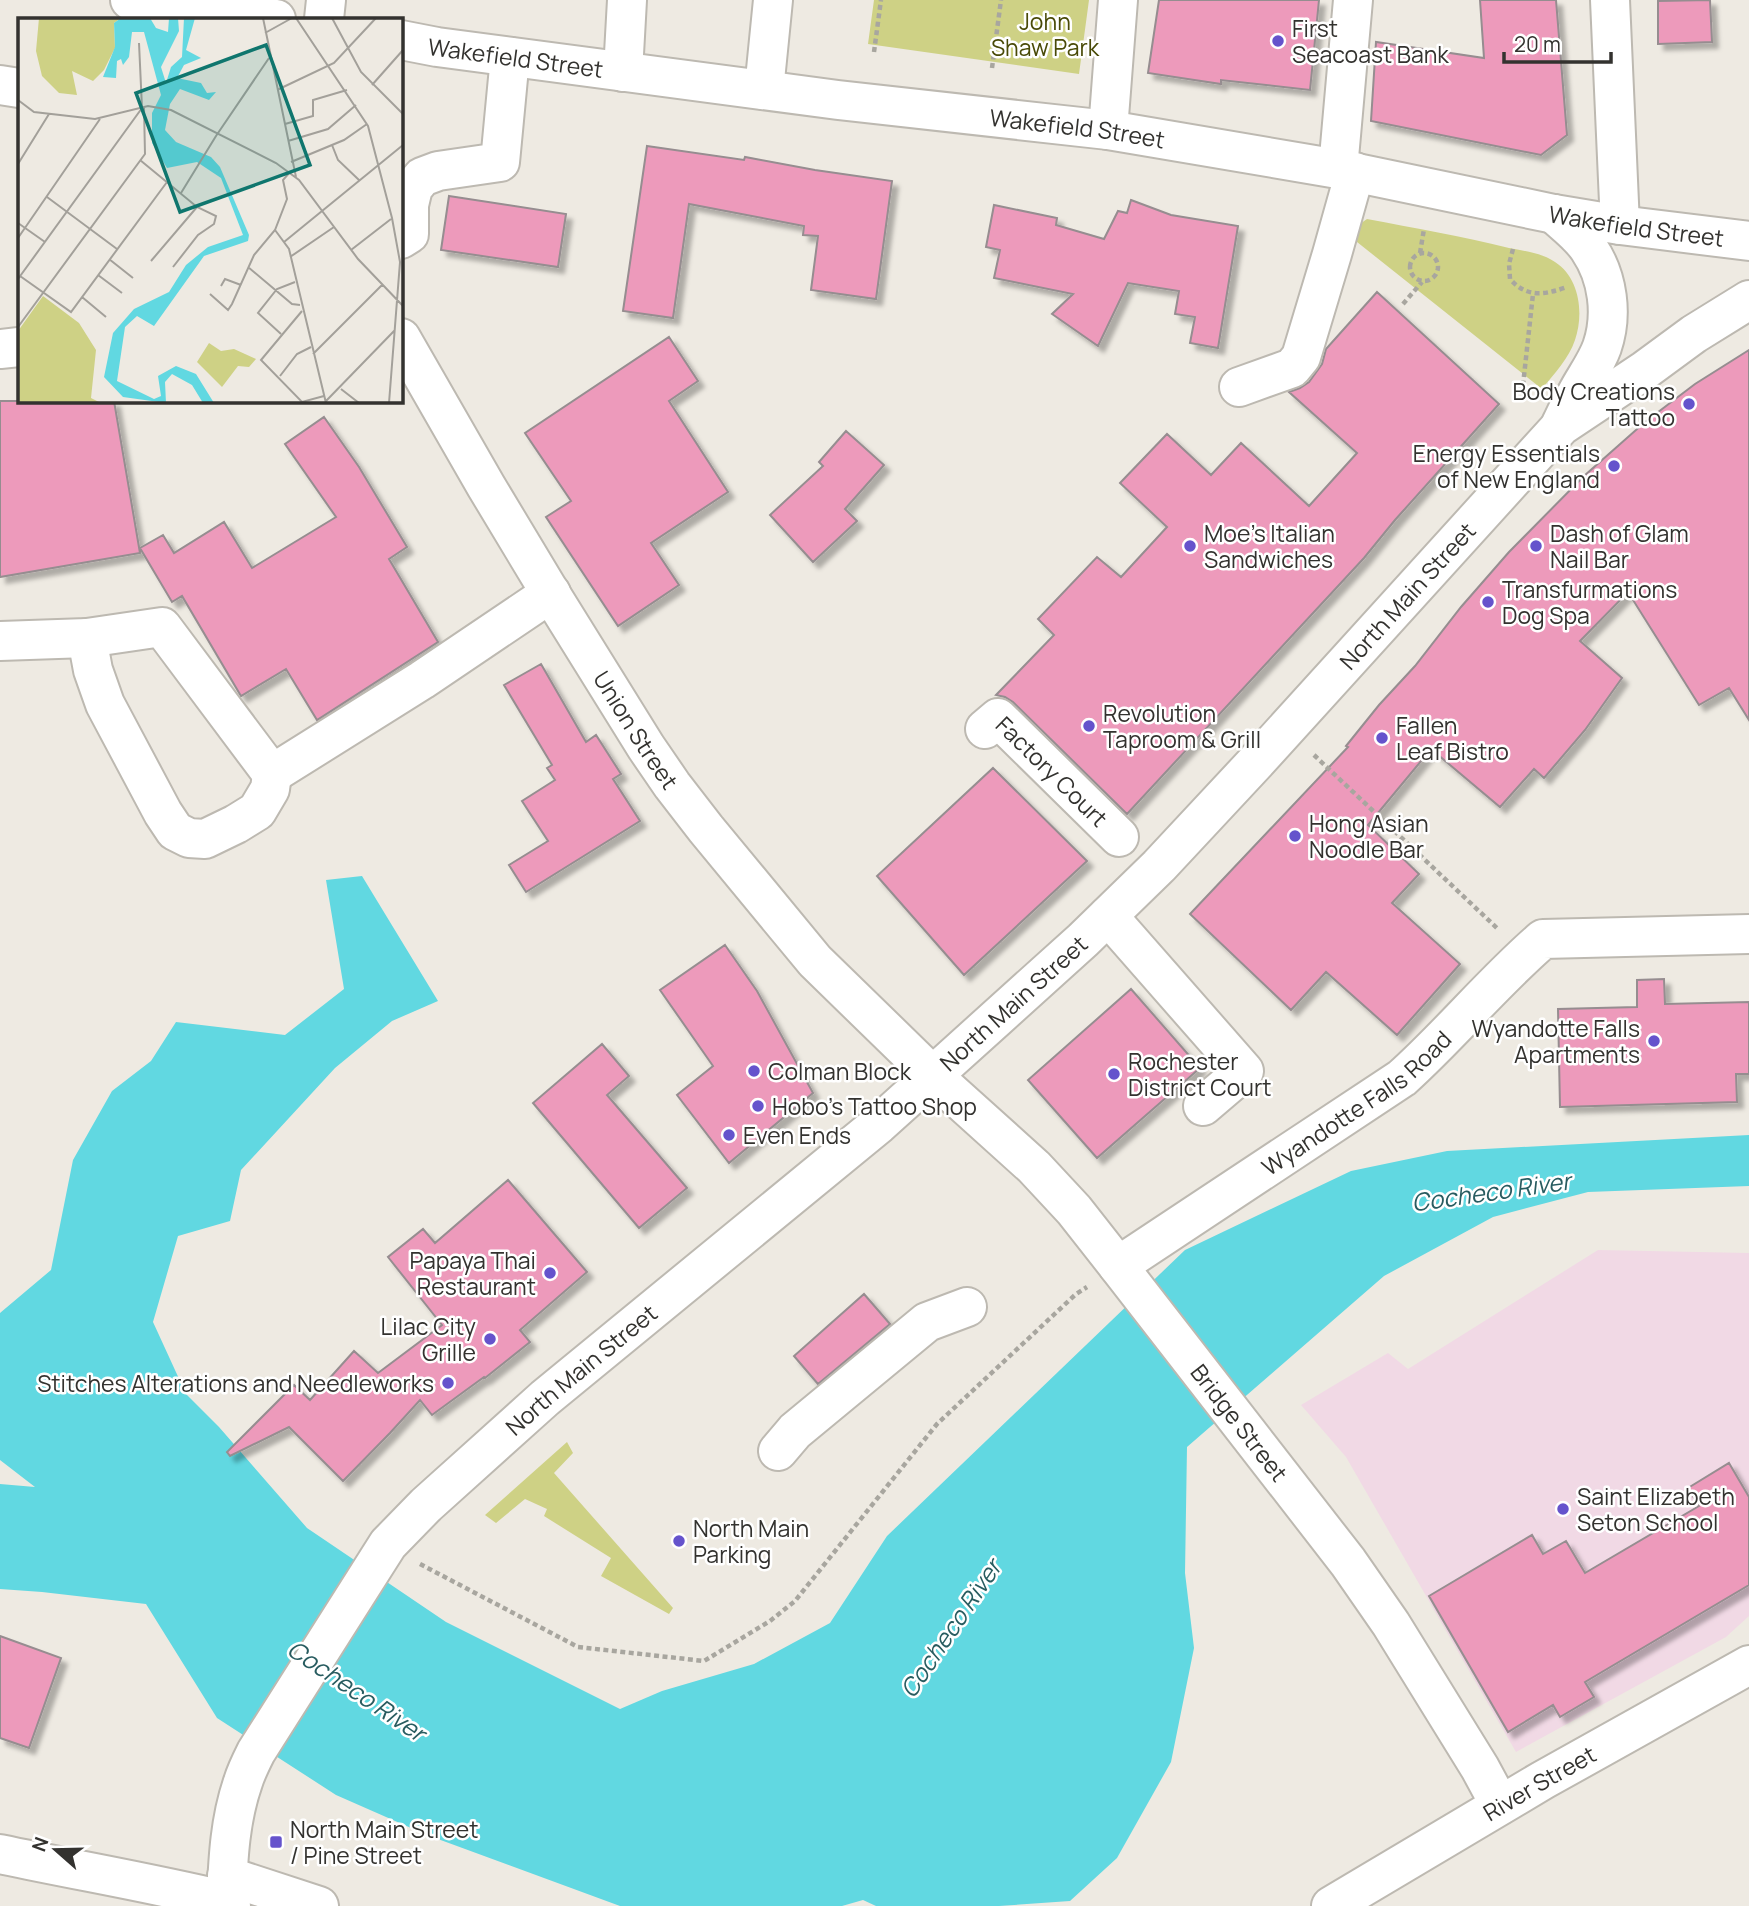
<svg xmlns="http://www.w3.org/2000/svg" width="1749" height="1906" viewBox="0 0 1749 1906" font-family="Manrope,sans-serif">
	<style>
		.education { fill: #f1d9e5 }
		.green { fill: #ced185 }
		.water { fill: #61d8e1 }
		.building { fill: #ed9abb; stroke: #968d90; stroke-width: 2; filter: url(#shadow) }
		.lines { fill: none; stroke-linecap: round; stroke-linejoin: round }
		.minor-casing { stroke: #bdb9b1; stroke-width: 42 }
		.major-casing { stroke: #bdb9b1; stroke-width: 42 }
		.path { stroke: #a8a69f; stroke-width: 4.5; stroke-dasharray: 5 3.5; stroke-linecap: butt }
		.minor { stroke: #fff; stroke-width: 38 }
		.major { stroke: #fff; stroke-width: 38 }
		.poi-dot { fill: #6553cc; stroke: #fff; stroke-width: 2.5 }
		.labels { text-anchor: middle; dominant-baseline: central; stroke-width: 5; stroke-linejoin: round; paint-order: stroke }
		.park-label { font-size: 23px; fill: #494a07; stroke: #fff }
		.poi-label { font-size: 23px; fill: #33322f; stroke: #fff; text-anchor: start }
		.street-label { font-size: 23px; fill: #33322f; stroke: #fff }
		.water-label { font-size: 24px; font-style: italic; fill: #285c60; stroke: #fff }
		.inset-road { fill: none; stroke: #a3a09a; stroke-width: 2 }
		.view { fill: #0f766e; fill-opacity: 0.15; stroke: #0f766e; stroke-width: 3.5 }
		.inset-edge { fill: none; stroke: #33322f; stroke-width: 3.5 }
	</style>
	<defs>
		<filter id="shadow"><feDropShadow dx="6" dy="6" stdDeviation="2" flood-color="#0004"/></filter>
	</defs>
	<rect width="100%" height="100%" fill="#eeeae2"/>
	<path class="education" d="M1598,1250L1749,1253V1616L1726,1637L1516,1752L1346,1457L1301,1405L1388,1353L1408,1369Z"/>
	<path class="green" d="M874,0H1089L1079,74L868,44Z
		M1367,219C1414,228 1462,236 1509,248C1524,251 1542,253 1555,262C1580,278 1584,314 1575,340C1569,358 1554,374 1542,389L1352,238L1357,226Z
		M567,1442L573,1453L554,1473L673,1608L669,1614L601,1576L611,1558L544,1516L547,1509L525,1499L496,1523L485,1515Z"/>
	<path class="water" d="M362,876L438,1001L392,1021L335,1068L241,1170L230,1221L178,1236L153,1322L186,1394L219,1427L307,1528L446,1622L620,1709L662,1691L754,1664L830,1623L887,1536L1185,1250L1351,1171L1447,1151L1749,1135V1186L1588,1192L1493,1217L1384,1276L1187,1447L1185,1573L1194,1648L1171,1762L1117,1858L1070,1901L999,1906H876L863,1900L842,1906H620L427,1835L336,1795L217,1718L146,1604L42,1592L0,1589V1484L35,1487L0,1460V1313L51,1270L73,1160L112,1091L151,1061L176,1022L285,1035L344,989L326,880Z"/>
	<path class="building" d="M1159,0H1319L1310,90L1221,80V84L1148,73Z
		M1480,0H1556L1567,135L1541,155L1371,121L1376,42L1484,58Z
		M1710,0L1712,42L1658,44V1Z
		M647,146L744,160L745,157L815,170L892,181L876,299L811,290L818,236L803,235L804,226L689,204L673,318L623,311Z
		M449,196L566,214L558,267L441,250Z
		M1131,200L1171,215L1238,226L1218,348L1190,343L1195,317L1175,314L1179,291L1128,283L1098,346L1052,314L1073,294L994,278L1000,250L986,247L994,205L1057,218L1056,225L1104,239L1118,211L1127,213Z
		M1377,292L1499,404L1395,520L1364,558L1127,814L1013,702L1005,697L996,695L1054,635L1038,619L1097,557L1121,577L1167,527L1120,483L1167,434L1211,475L1241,443L1309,506L1357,453L1289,392L1300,388L1309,382L1322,364L1326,349Z
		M669,337L698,381L669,401L728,492L651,543L679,585L618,626L546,517L571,501L525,433Z
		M1749,350V720L1729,688L1699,705L1628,592L1580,641L1622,678L1585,730L1544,778L1534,769L1500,807L1431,749L1368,825L1419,874L1392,903L1460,964L1397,1035L1326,972L1291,1010L1190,914L1348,747L1346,746L1379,705L1415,666L1461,607L1509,552L1584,476L1645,422L1695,384Z
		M0,401H114L140,553L0,577Z
		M324,417L359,467L407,547L389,559L438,642L317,720L286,669L241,696L182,596L172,602L140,548L163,535L174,553L224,522L252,568L336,517L285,444Z
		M846,431L884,465L845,509L857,521L813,562L770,515L823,466L819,462Z
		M541,664L586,742L596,735L621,774L613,779L640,821L526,892L509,865L548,841L522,801L555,780L547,768L552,765L504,685Z
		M993,768L1087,861L964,975L877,876Z
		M725,945L757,991L813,1093L729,1163L677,1095L713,1066L660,990Z
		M1664,979L1665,1004L1749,1002V1074H1736L1737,1102L1560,1107L1558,1009L1637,1007V980Z
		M1131,989L1200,1068L1097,1158L1028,1080Z
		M602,1044L629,1076L607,1095L687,1188L639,1228L533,1103Z
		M508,1180L587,1272L520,1330L530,1342L485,1378L484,1377L432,1415L420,1400L390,1433L343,1481L289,1427L230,1456L227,1452L294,1385L310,1400L354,1351L378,1373L442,1325L388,1257L423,1229L435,1243Z
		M864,1294L890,1324L818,1384L794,1356Z
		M1729,1463L1749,1497V1585L1585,1682L1594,1697L1560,1717L1553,1705L1508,1732L1429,1596L1532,1535L1543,1554L1566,1541L1585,1573L1699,1506L1688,1488Z
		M0,1636L61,1658L29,1748L0,1738Z"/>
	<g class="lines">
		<g class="minor-casing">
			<g id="minor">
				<path d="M1610,0L1620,225"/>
				<path d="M324,19L326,0"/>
				<path d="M623,72L627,0"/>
				<path d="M0,85L19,88"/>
				<path d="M764,90L773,0"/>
				<path d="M1108,130L1118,0"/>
				<path d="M1338,169L1353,0"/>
				<path d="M401,239L409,234V205L413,188L422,177L438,171L500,162L510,57"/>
				<path d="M0,349L19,347"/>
				<path d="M1239,387L1292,368L1301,357L1332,254L1355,172"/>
				<path d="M87,638L93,670L105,704L163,813L175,831L189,838L205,839L236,824L257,811L270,789L272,774"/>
				<path d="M0,641L87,638L162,627L272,774L422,680L551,593"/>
				<path id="s1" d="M985,729L998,718L1119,837"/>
				<path d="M1108,916L1244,1071L1203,1106"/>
				<path id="s2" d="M933,1076L1034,1167L1074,1210L1118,1266L1348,1562L1391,1624L1480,1768L1500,1805"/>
				<path id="s3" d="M1118,1266L1402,1078C1451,1034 1493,982 1543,939L1749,934"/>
				<path d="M778,1451L795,1431L927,1322L967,1307"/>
				<path d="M0,1854C75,1870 152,1883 227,1901L231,1906"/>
				<path d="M227,1876L319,1906"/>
				<path id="s4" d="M1331,1906L1543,1780L1749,1665"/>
			</g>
		</g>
		<g class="major-casing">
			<g id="major">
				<path d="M130,0L276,19"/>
				<path id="s5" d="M401,40L437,47L838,100L1108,130L1338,169L1554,214L1620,225L1749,241"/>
				<path d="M1554,214C1566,225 1580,235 1589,249C1608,277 1613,315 1602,347C1596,364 1584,379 1576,395C1570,404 1566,414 1561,424"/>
				<path id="s6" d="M401,338L486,486L554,599L646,747L672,785L706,829L815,961L933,1076"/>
				<path id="s7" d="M226,1906C228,1864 229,1822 243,1782C246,1772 251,1762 256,1752L388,1544L426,1505L545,1398L879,1124L1083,940L1159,866L1256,762L1561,426L1645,370L1694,334L1749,300"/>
			</g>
		</g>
		<path class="path" d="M874,52L881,0
			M992,68L1001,0
			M1513,249L1509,264L1510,279C1527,298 1544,295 1567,287
			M1410 267a14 14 0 1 1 28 0a14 14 0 1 1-28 0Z
			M1420,253L1424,229
			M1403,304L1422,282
			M1522,394L1533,294
			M1314,755L1499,930
			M420,1564L578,1647L704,1661L770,1621L795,1601L937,1424L1076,1294L1087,1287"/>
		<use href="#minor" class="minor"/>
		<use href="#major" class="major"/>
	</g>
	<g class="poi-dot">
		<circle cx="1278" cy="41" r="7"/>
		<circle cx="1689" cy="404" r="7"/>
		<circle cx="1614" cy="466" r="7"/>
		<circle cx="1190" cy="546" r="7"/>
		<circle cx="1536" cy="546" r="7"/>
		<circle cx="1488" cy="602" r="7"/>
		<circle cx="1089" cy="726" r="7"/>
		<circle cx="1382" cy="738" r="7"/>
		<circle cx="1295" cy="836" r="7"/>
		<circle cx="1654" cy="1041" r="7"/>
		<circle cx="754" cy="1071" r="7"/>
		<circle cx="1114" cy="1074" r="7"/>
		<circle cx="758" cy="1106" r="7"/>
		<circle cx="729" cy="1135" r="7"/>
		<circle cx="550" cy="1273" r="7"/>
		<circle cx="490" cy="1339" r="7"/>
		<circle cx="448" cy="1383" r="7"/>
		<circle cx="1563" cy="1509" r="7"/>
		<circle cx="679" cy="1541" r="7"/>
		<rect x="269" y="1835" width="14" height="14" rx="3.5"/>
	</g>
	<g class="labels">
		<g class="park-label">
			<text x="1045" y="21">John<tspan x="1045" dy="26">Shaw Park</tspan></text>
		</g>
		<g class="poi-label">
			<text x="1292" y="28">First<tspan x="1292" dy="26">Seacoast Bank</tspan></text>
			<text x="1675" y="391" text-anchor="end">Body Creations<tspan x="1675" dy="26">Tattoo</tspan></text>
			<text x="1600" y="453" text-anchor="end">Energy Essentials<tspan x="1600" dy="26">of New England</tspan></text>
			<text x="1204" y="533">Moe's Italian<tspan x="1204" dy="26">Sandwiches</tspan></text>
			<text x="1550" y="533">Dash of Glam<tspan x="1550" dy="26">Nail Bar</tspan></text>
			<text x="1502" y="589">Transfurmations<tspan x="1502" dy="26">Dog Spa</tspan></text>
			<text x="1103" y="713">Revolution<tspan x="1103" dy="26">Taproom &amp; Grill</tspan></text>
			<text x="1396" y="725">Fallen<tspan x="1396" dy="26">Leaf Bistro</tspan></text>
			<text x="1309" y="823">Hong Asian<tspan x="1309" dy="26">Noodle Bar</tspan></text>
			<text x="1640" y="1028" text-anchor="end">Wyandotte Falls<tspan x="1640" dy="26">Apartments</tspan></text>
			<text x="1128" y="1061">Rochester<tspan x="1128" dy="26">District Court</tspan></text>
			<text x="768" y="1071">Colman Block</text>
			<text x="772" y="1106">Hobo's Tattoo Shop</text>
			<text x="743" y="1135">Even Ends</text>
			<text x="536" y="1260" text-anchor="end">Papaya Thai<tspan x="536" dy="26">Restaurant</tspan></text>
			<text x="476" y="1326" text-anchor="end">Lilac City<tspan x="476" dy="26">Grille</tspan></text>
			<text x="434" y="1383" text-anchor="end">Stitches Alterations and Needleworks</text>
			<text x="1577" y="1496">Saint Elizabeth<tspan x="1577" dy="26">Seton School</tspan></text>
			<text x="693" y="1528">North Main<tspan x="693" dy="26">Parking</tspan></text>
			<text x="290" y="1829">North Main Street<tspan x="290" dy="26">/ Pine Street</tspan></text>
		</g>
		<g class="street-label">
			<text stroke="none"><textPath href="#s5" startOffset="116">Wakefield Street</textPath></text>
			<text stroke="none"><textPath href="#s5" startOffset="682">Wakefield Street</textPath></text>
			<text stroke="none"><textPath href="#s5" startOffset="1250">Wakefield Street</textPath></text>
			<text stroke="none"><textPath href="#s7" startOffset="1799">North Main Street</textPath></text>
			<text stroke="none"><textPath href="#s6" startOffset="457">Union Street</textPath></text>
			<text stroke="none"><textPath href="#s1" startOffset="93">Factory Court</textPath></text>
			<text stroke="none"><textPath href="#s7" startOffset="1232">North Main Street</textPath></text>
			<text stroke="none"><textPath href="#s3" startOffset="289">Wyandotte Falls Road</textPath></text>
			<text stroke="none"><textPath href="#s7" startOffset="665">North Main Street</textPath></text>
			<text stroke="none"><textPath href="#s2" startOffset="464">Bridge Street</textPath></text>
			<text stroke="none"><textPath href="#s4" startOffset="242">River Street</textPath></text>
		</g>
		<g class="water-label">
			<text transform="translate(1491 1191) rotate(-8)">Cocheco River</text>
			<text transform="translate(950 1628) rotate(-56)">Cocheco River</text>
			<text transform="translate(357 1690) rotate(34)">Cocheco River</text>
		</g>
	</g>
	<g transform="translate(18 18)">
		<rect width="385" height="385" fill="#eeeae2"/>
		<path d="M21,0H103L96,5L97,30L86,52L75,63L54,53L59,77L41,75L24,58L18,33ZM25,278L61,305L78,332L73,380L83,385H0V313ZM191,325L203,333L216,331L238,341L231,349L220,348L204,369L179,344Z" fill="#ced185"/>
		<path d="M132,0L138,10L150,14L151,0H160L161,13L143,49L148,65L153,49L164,39L166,0H177L168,32L183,40L166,47L159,60L183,65L189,75L198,74L191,82L162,71L152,86L147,112L158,124L193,139L202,149L231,217L230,223L186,238L136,308L119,298L107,309L99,363L136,381L143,378L140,358L158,348L178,356L196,385H185L174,367L154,356L147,364L148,385L105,379L86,359L95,315L116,291L151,274L168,247L190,229L225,217L203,160L179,144L149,150L134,125V95L143,77L126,14H114L111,39L105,47L103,41L99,43L98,60L85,59L97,29L96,5L103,0Z" fill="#61d8e1"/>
		<path class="inset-road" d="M245,0L278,159M278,0L350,108L374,200L382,244L371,385M314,0L343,54L385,96M247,15L274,0M354,67L385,32M259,72L316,45L358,0M0,82L16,94L77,101L130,88L153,92L258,145L281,162L340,241L385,288M267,106L295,98V82L329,72M198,118L251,40M270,123L310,111L338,87M314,127L320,142L341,162M122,142L179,189L198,198L196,206L180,217L155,249M273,144L326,122L349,106M0,146L31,96M163,175L198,118M29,179L99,231M0,205L27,224M257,212L271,231L308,385M0,220L82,101M266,224L385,127M333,232L373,201M272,239L316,209M91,241L115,260M133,243L179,189M230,249L274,286L282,287M80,257L104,275M2,258L53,294L149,164M0,261L124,90L121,25M203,268L207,261L223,267M192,276L210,292L214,286L236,237L257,212L269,181L265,162L272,154M64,279L88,299M284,293L243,342L284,384L306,378M0,309L127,136L126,90M263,316L240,295L259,271L277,264M295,336L364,267M262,358L279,336L293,329M323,371L341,385M308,383L377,312"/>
		<path class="view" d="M248,27L292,147L162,194L118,75Z"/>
		<rect width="385" height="385" class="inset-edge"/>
	</g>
	<g transform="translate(56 1850) rotate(290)" stroke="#ffffff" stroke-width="5" paint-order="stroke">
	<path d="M0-5L12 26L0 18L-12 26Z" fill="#33322f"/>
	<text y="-10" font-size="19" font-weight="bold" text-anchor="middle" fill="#33322f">N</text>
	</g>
	<path d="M1504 52v10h107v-10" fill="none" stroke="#33322f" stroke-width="3.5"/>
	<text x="1514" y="52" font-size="21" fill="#33322f" stroke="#ffffff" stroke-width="5" paint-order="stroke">20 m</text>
</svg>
